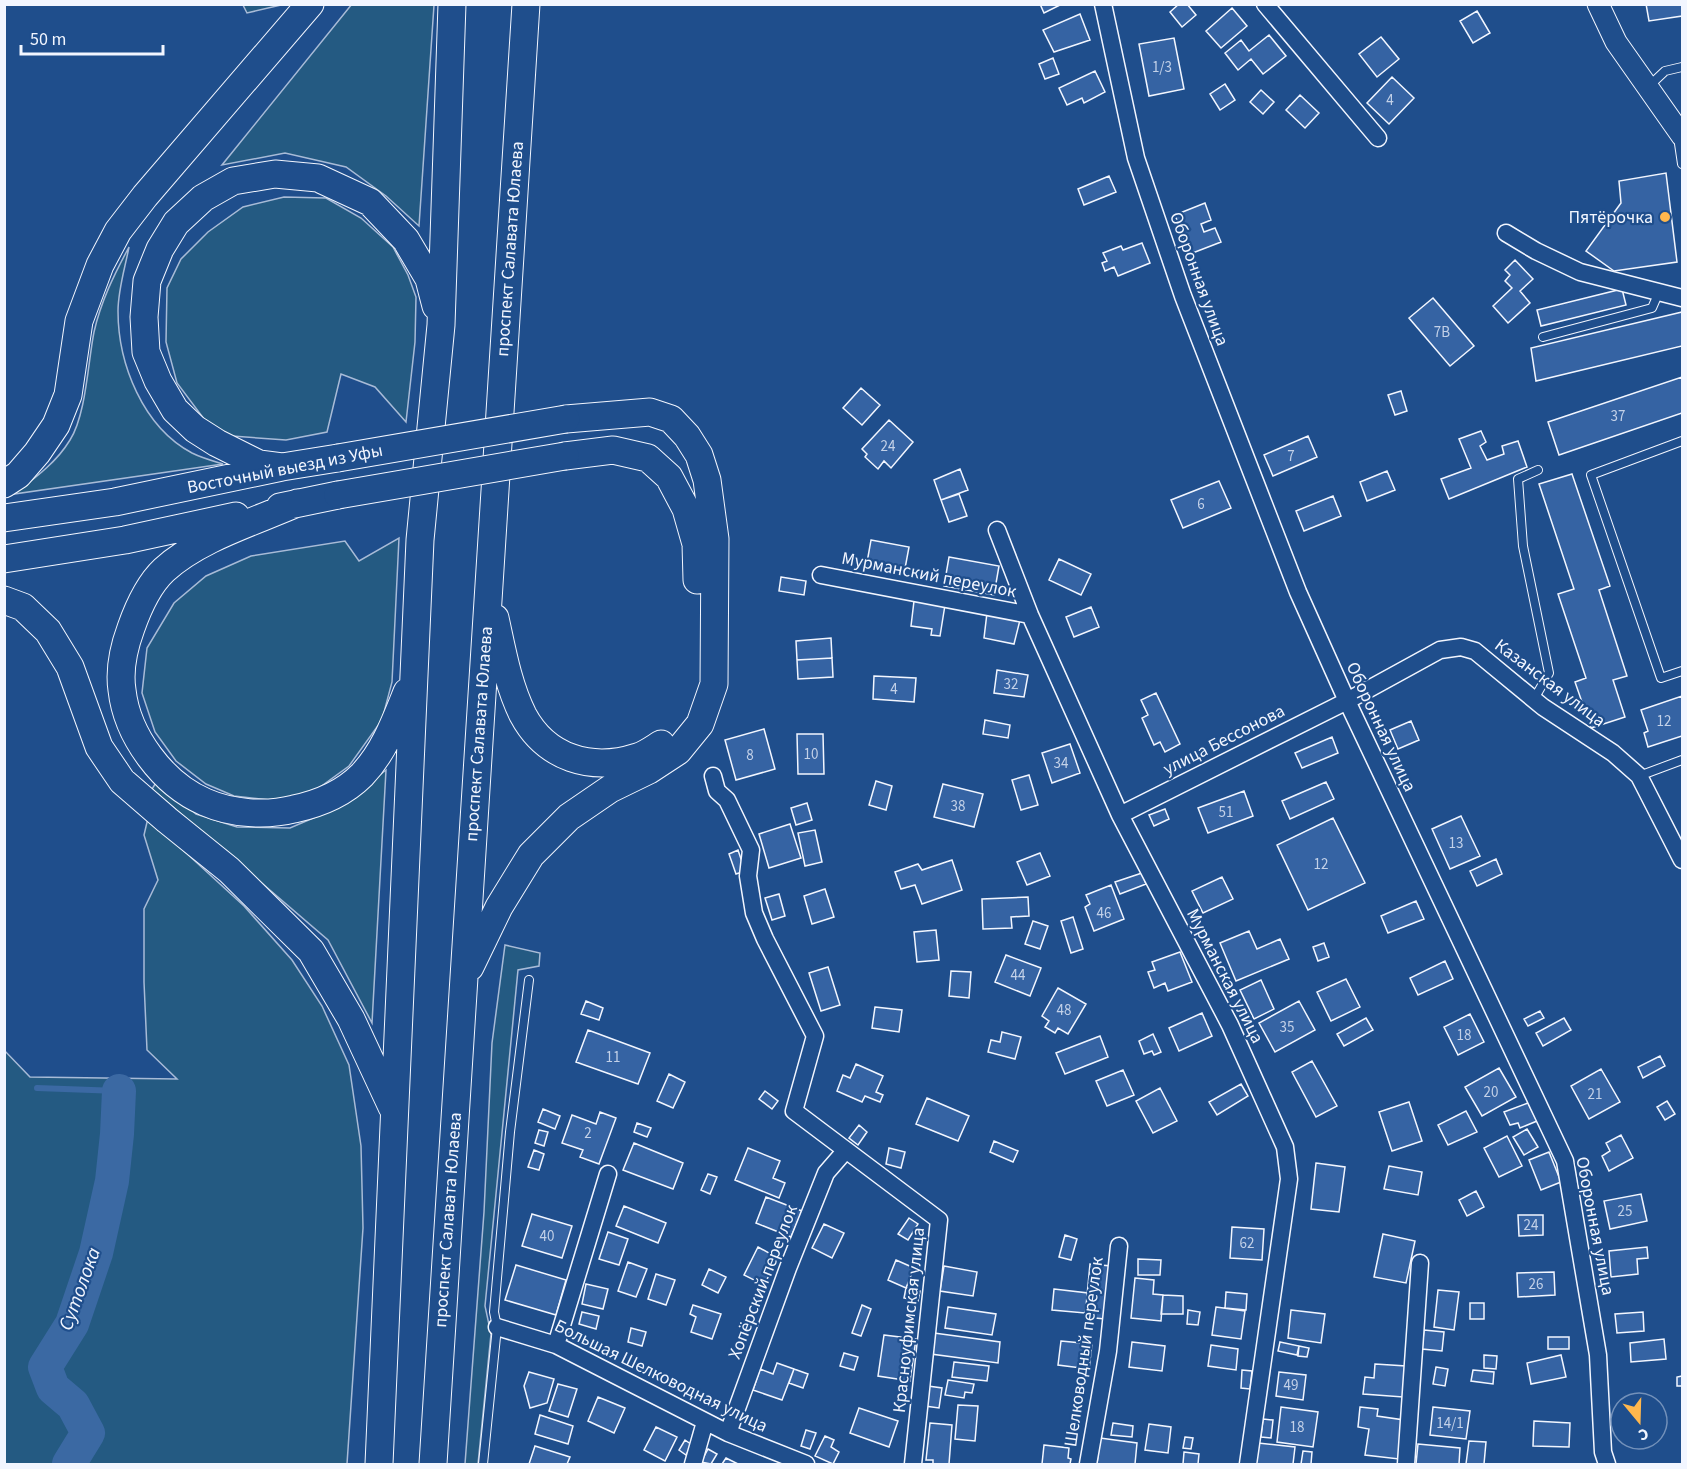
<svg xmlns="http://www.w3.org/2000/svg" width="1687" height="1469" viewBox="0 0 1687 1469" font-family="'Source Sans 3',sans-serif">
	<style>
		.green { fill: #245a82; stroke: #a8bbd7; stroke-width: 1.5 }
		.lines { fill: none; stroke-linecap: round; stroke-linejoin: round }
		.stream { stroke: #3b69a3; stroke-width: 6 }
		.river { stroke: #3b69a3; stroke-width: 34 }
		.building { fill: #3563a3; stroke: #f2f6ff; stroke-width: 1.5 }
		.service-casing { stroke: #f2f6ff; stroke-width: 10 }
		.minor-casing { stroke: #f2f6ff; stroke-width: 19 }
		.tertiary-casing { stroke: #f2f6ff; stroke-width: 23 }
		.primary-casing { stroke: #f2f6ff; stroke-width: 29 }
		.service { stroke: #1f4e8c; stroke-width: 8 }
		.minor { stroke: #1f4e8c; stroke-width: 16 }
		.tertiary { stroke: #1f4e8c; stroke-width: 21 }
		.primary { stroke: #1f4e8c; stroke-width: 27 }
		.primary-bridge-casing { stroke: #f2f6ff; stroke-width: 29; stroke-linecap: butt }
		.primary-bridge { stroke: #1f4e8c; stroke-width: 27 }
		.poi-dot { fill: #ffb74d; stroke: #1f4e8c; stroke-width: 2 }
		.labels { text-anchor: middle; dominant-baseline: central; stroke-width: 4.5; stroke-linejoin: round; paint-order: stroke }
		.number-label { font-size: 15px; fill: #c3d1e8 }
		.poi-label { font-size: 18px; fill: #f2f6ff; stroke: #1f4e8c; text-anchor: end }
		.street-label { font-size: 18px; fill: #f2f6ff; stroke: #1f4e8c }
		.water-label { font-size: 20px; font-style: italic; fill: #f2f6ff; stroke: #1f4e8c }
	</style>
	<rect width="100%" height="100%" fill="#1f4e8c"/>
	<path class="green" d="M352,4L434,5L419,226L386,196L346,167L285,153L222,165Z
		M243,5V4L281,5L247,13Z
		M284,197L326,198L361,218L393,247L408,275L416,297L415,342L406,422L375,387L341,374L327,432L286,440L232,436L207,423L177,383L166,342L167,288L181,259L208,232L243,207Z
		M129,247C125,268 118,290 118,311C118,364 143,427 192,453C202,458 213,461 223,464L14,494C35,478 56,463 70,440C86,415 88,362 94,332C101,301 114,275 129,247Z
		M399,538L392,682L382,720L349,766L316,790L279,801L234,796L206,784L176,761L155,732L142,693L147,648L174,603L206,576L251,556L345,541L359,561Z
		M386,770L372,1023L328,940L152,789L157,781L196,814L237,827L290,828L339,807Z
		M148,818L244,906L292,960L322,1006L349,1065L361,1146L363,1228L347,1464H5L4,1050L30,1077L177,1079L147,1050L144,982V909L158,880L144,835Z
		M505,945L540,953L539,966L518,970L485,1306L491,1334L478,1464H465L484,1212L492,1043Z"/>
	<g class="lines">
		<path class="stream" d="M37,1088L119,1091"/>
		<path class="river" d="M69,1464L88,1433L73,1405L53,1388L45,1367L72,1324L96,1253L112,1181L117,1134L119,1091"/>
	</g>
	<path class="building" d="M1040,4H1062L1044,13Z
		M1179,4H1187L1196,15L1182,27L1170,12Z
		M1646,4H1682V16L1649,21Z
		M1232,8L1247,26L1221,48L1206,31Z
		M1477,11L1490,33L1473,43L1460,21Z
		M1080,14L1090,40L1054,52L1043,30Z
		M1269,35L1286,56L1263,74L1251,59L1238,70L1225,53L1241,40L1249,51Z
		M1381,37L1399,59L1377,77L1359,54Z
		M1174,38L1184,89L1149,96L1139,44Z
		M1053,58L1059,74L1045,79L1039,64Z
		M1095,71L1105,92L1084,103L1082,98L1067,105L1059,88Z
		M1392,77L1414,98L1389,124L1367,103Z
		M1225,84L1235,100L1220,110L1210,94Z
		M1261,90L1274,102L1263,114L1250,102Z
		M1300,95L1319,113L1305,128L1286,110Z
		M1666,173L1677,262L1614,271L1586,251L1621,203L1619,181Z
		M1109,176L1116,192L1084,205L1078,189Z
		M1205,203L1211,220L1201,224L1204,232L1215,228L1221,242L1190,254L1175,215Z
		M1142,243L1150,263L1118,276L1114,267L1105,271L1102,263L1107,261L1103,253L1121,246L1123,250Z
		M1515,260L1533,279L1520,291L1530,303L1508,323L1493,306L1512,288L1505,281L1510,275L1505,270Z
		M1622,289L1626,305L1541,326L1537,310Z
		M1433,298L1474,346L1450,366L1409,318Z
		M1682,312V346L1536,381L1531,348Z
		M1682,377V413L1559,455L1548,422Z
		M861,388L880,405L862,425L843,408Z
		M1401,391L1407,411L1395,415L1388,395Z
		M889,420L913,442L891,468L884,461L878,469L865,457L867,454L862,449Z
		M1481,431L1486,442L1480,446L1487,460L1504,454L1502,446L1518,441L1527,467L1449,499L1441,479L1471,468L1459,439Z
		M1308,436L1317,457L1273,476L1264,455Z
		M960,469L968,490L941,500L934,480Z
		M1387,471L1395,490L1367,501L1360,482Z
		M1572,474L1610,586L1599,590L1627,676L1613,680L1625,717L1591,728L1575,682L1586,678L1558,594L1574,589L1539,484Z
		M1219,481L1231,508L1183,528L1171,500Z
		M959,494L967,516L949,522L941,500Z
		M1333,496L1341,516L1304,531L1296,511Z
		M871,540L909,547L904,574L866,568Z
		M949,557L999,566L994,595L944,586Z
		M1059,559L1091,574L1081,595L1049,580Z
		M781,577L806,581L804,595L779,591Z
		M914,601L945,605L940,636L931,635L932,629L911,626Z
		M1091,607L1099,627L1074,637L1066,617Z
		M987,613L1020,620L1014,644L984,638Z
		M831,638L832,658L797,660L796,641Z
		M832,658L833,677L798,679L797,660Z
		M997,670L1028,675L1024,697L994,693Z
		M874,676L916,678L914,702L873,699Z
		M1156,693L1180,744L1165,752L1160,742L1154,745L1142,718L1148,715L1141,700Z
		M1682,696V736L1648,747L1644,733L1648,731L1641,710Z
		M985,720L1010,725L1008,738L983,734Z
		M1411,721L1419,740L1398,749L1390,730Z
		M764,729L775,769L736,780L725,740Z
		M797,734H823L824,774H798Z
		M1332,737L1338,753L1302,768L1295,753Z
		M1070,744L1080,773L1052,783L1042,753Z
		M1029,775L1038,805L1021,810L1012,780Z
		M876,781L892,786L886,810L869,805Z
		M1326,782L1334,799L1290,819L1282,801Z
		M943,784L983,794L974,827L934,817Z
		M1244,791L1253,816L1208,833L1198,808Z
		M807,803L812,820L796,825L791,808Z
		M1165,809L1169,819L1154,826L1149,815Z
		M1461,816L1480,856L1450,869L1432,829Z
		M1333,818L1365,883L1308,910L1277,845Z
		M790,824L801,858L769,868L759,834Z
		M815,830L822,862L805,866L798,833Z
		M738,850L745,871L736,874L729,854Z
		M1040,853L1050,876L1027,885L1017,862Z
		M1496,859L1502,874L1477,886L1470,871Z
		M952,860L962,890L922,904L915,885L901,889L895,872L918,864L922,870Z
		M1142,873L1146,884L1120,894L1115,882Z
		M1222,877L1233,899L1203,913L1192,891Z
		M1111,885L1124,919L1094,931L1085,907L1090,904L1086,895Z
		M825,889L834,917L812,924L804,896Z
		M779,894L785,916L772,920L765,898Z
		M1028,897L1029,916L1011,917L1012,928L983,929L982,899Z
		M1416,901L1424,919L1388,933L1381,916Z
		M1073,917L1083,949L1071,953L1061,921Z
		M1033,921L1048,926L1040,949L1025,944Z
		M936,930L939,960L917,962L914,932Z
		M1249,931L1257,949L1280,939L1289,959L1236,981L1220,943Z
		M1324,943L1329,957L1318,961L1313,947Z
		M1180,952L1192,982L1168,991L1165,983L1154,988L1148,972L1155,970L1152,962Z
		M1006,955L1041,968L1030,996L995,982Z
		M1445,961L1453,979L1418,995L1410,978Z
		M828,967L840,1005L821,1011L809,973Z
		M951,971L971,972L969,998L949,996Z
		M1346,979L1360,1007L1331,1021L1317,992Z
		M1261,980L1274,1009L1254,1019L1240,990Z
		M1058,988L1086,1004L1068,1034L1058,1028L1055,1033L1045,1027L1049,1021L1042,1016Z
		M586,1001L603,1008L599,1020L581,1014Z
		M1299,1001L1315,1030L1275,1052L1259,1023Z
		M875,1007L902,1010L899,1032L872,1028Z
		M1540,1011L1544,1018L1528,1026L1524,1019Z
		M1202,1013L1212,1036L1179,1051L1169,1028Z
		M1470,1014L1484,1042L1458,1055L1444,1027Z
		M1366,1018L1373,1030L1344,1046L1337,1034Z
		M1564,1018L1571,1030L1543,1046L1536,1033Z
		M588,1030L650,1053L638,1084L576,1062Z
		M1002,1032L1021,1037L1015,1059L988,1052L991,1040L1000,1042Z
		M1153,1034L1161,1052L1154,1055L1152,1051L1144,1054L1139,1041Z
		M1100,1036L1108,1057L1065,1074L1056,1053Z
		M1660,1056L1665,1066L1643,1078L1638,1067Z
		M1312,1061L1337,1106L1316,1117L1292,1072Z
		M856,1064L883,1076L876,1092L883,1095L880,1102L865,1096L862,1102L837,1091L843,1075L850,1078Z
		M1499,1068L1516,1097L1482,1116L1465,1087Z
		M1601,1069L1620,1102L1589,1119L1571,1086Z
		M1123,1070L1134,1095L1107,1106L1096,1081Z
		M669,1074L685,1082L673,1108L657,1101Z
		M1241,1084L1248,1096L1217,1115L1209,1102Z
		M1160,1088L1177,1121L1153,1133L1136,1101Z
		M765,1091L778,1101L772,1109L759,1099Z
		M927,1098L969,1116L958,1141L916,1124Z
		M1667,1101L1675,1114L1665,1120L1657,1107Z
		M1409,1102L1422,1141L1392,1151L1379,1112Z
		M1528,1103L1537,1121L1520,1128L1518,1123L1510,1125L1504,1112Z
		M543,1109L560,1116L555,1129L538,1122Z
		M1466,1111L1477,1132L1448,1145L1438,1125Z
		M600,1112L616,1118L599,1164L580,1157L583,1150L562,1143L572,1115L596,1124Z
		M637,1123L651,1128L647,1137L634,1132Z
		M859,1125L867,1132L858,1145L849,1138Z
		M1527,1129L1538,1147L1524,1155L1513,1137Z
		M539,1130L548,1132L544,1146L535,1143Z
		M1621,1135L1633,1158L1609,1171L1602,1156L1610,1151L1606,1143Z
		M1507,1136L1522,1166L1499,1177L1484,1148Z
		M994,1141L1018,1151L1013,1162L990,1152Z
		M634,1143L683,1163L673,1189L623,1170Z
		M748,1148L780,1161L773,1178L785,1183L779,1198L735,1180Z
		M889,1148L905,1152L901,1168L886,1164Z
		M534,1150L544,1154L539,1170L528,1167Z
		M1549,1152L1561,1182L1541,1190L1529,1160Z
		M1316,1163L1345,1167L1339,1212L1311,1209Z
		M1389,1166L1422,1172L1418,1195L1384,1189Z
		M708,1174L717,1177L710,1194L701,1190Z
		M1476,1191L1484,1207L1467,1216L1459,1200Z
		M1641,1194L1647,1221L1610,1229L1604,1201Z
		M766,1197L802,1211L791,1237L756,1223Z
		M624,1206L666,1223L658,1243L616,1226Z
		M532,1214L572,1226L562,1258L522,1246Z
		M1518,1215H1543V1235L1519,1236Z
		M909,1218L918,1224L908,1240L898,1234Z
		M824,1224L844,1233L832,1258L812,1248Z
		M1232,1227L1264,1229L1262,1260L1230,1258Z
		M608,1232L628,1239L619,1265L599,1259Z
		M1383,1234L1415,1241L1406,1283L1374,1277Z
		M1065,1235L1077,1239L1071,1260L1059,1257Z
		M758,1247L778,1258L764,1285L744,1275Z
		M1647,1247L1648,1258L1637,1259L1638,1274L1611,1277L1609,1251Z
		M1138,1259L1161,1260L1160,1275H1138Z
		M896,1260L914,1268L906,1288L888,1280Z
		M628,1262L647,1269L636,1297L618,1291Z
		M1090,1264L1111,1266L1105,1319L1085,1317Z
		M516,1265L566,1280L556,1315L505,1300Z
		M944,1266L977,1272L973,1296L940,1291Z
		M709,1269L726,1277L718,1293L702,1285Z
		M1554,1272L1555,1295L1518,1297L1517,1273Z
		M656,1274L675,1280L666,1305L648,1299Z
		M1135,1278L1154,1280L1153,1294L1163,1295L1161,1321L1131,1318Z
		M586,1284L608,1289L603,1309L582,1304Z
		M906,1288L920,1291L918,1301L904,1298Z
		M1054,1289L1088,1293L1085,1313L1052,1310Z
		M1438,1290L1459,1292L1454,1330L1434,1327Z
		M1226,1292L1247,1294L1246,1310L1225,1308Z
		M1163,1295L1183,1296V1314H1161Z
		M1470,1303H1484V1319H1470Z
		M693,1305L721,1314L712,1339L691,1332L696,1317L690,1314Z
		M862,1305L871,1309L861,1336L852,1333Z
		M948,1307L996,1314L992,1335L945,1328Z
		M1216,1307L1245,1311L1241,1339L1212,1335Z
		M1188,1310L1200,1312L1198,1325L1187,1324Z
		M1291,1310L1325,1314L1321,1343L1288,1338Z
		M582,1312L599,1316L596,1329L579,1324Z
		M1643,1312L1644,1331L1617,1333L1615,1314Z
		M631,1328L646,1332L642,1346L628,1342Z
		M1424,1330L1444,1332L1442,1351L1422,1349Z
		M934,1333L1000,1342L998,1363L931,1354Z
		M884,1335L916,1339L910,1381L878,1376Z
		M1548,1337H1569V1349H1548Z
		M1664,1339L1666,1359L1631,1362L1630,1343Z
		M1061,1341L1092,1344L1089,1369L1058,1365Z
		M1132,1342L1165,1346L1162,1371L1129,1367Z
		M1280,1342L1299,1346L1297,1355L1278,1351Z
		M1211,1345L1238,1349L1236,1370L1208,1366Z
		M1299,1346L1309,1348L1307,1357L1298,1356Z
		M844,1353L858,1357L854,1370L840,1366Z
		M1484,1355L1497,1356L1496,1369L1484,1368Z
		M1561,1355L1566,1377L1531,1384L1527,1363Z
		M954,1362L989,1366L987,1381L952,1377Z
		M777,1363L794,1369L782,1400L753,1390L760,1369L773,1374Z
		M1375,1364L1406,1366L1403,1397L1363,1394L1365,1377L1374,1378Z
		M1436,1367L1448,1369L1445,1386L1433,1384Z
		M794,1369L808,1374L803,1388L789,1383Z
		M1242,1370L1252,1371L1250,1389L1241,1388Z
		M1473,1370L1494,1372L1493,1384L1471,1381Z
		M529,1372L554,1379L547,1403L530,1408L524,1386Z
		M1279,1372L1306,1375L1303,1400L1276,1396Z
		M1682,1376V1386H1677V1377Z
		M948,1380L974,1384L972,1393L965,1392L964,1398L945,1395Z
		M558,1384L577,1389L568,1417L549,1411Z
		M928,1386L942,1388L939,1408L925,1406Z
		M598,1397L625,1408L614,1433L588,1421Z
		M958,1405L978,1406L975,1441L955,1439Z
		M1281,1407L1318,1412L1313,1447L1277,1442Z
		M1360,1407L1378,1409L1377,1416L1404,1420L1399,1459L1365,1455L1369,1429L1358,1427Z
		M1433,1407L1470,1411L1466,1439L1430,1435Z
		M859,1408L898,1421L889,1447L850,1433Z
		M540,1415L573,1426L568,1444L535,1434Z
		M1263,1419L1273,1420L1271,1438L1261,1437Z
		M1534,1421L1570,1423L1569,1447L1533,1446Z
		M930,1423L952,1425L949,1464H933V1460H926Z
		M1113,1423L1133,1426L1132,1437L1111,1435Z
		M1149,1424L1171,1427L1168,1453L1145,1450Z
		M656,1427L677,1437L665,1461L644,1450Z
		M806,1430L816,1433L810,1449L801,1446Z
		M825,1436L834,1440L831,1447L839,1452L833,1464L815,1456Z
		M1185,1437L1193,1438L1191,1449L1183,1448Z
		M1100,1438L1137,1443L1135,1464H1097Z
		M685,1440L692,1445L686,1455L679,1450Z
		M1469,1441L1486,1442L1484,1464H1466Z
		M1258,1443L1295,1447L1293,1464H1256Z
		M1418,1444L1460,1448L1459,1464H1416Z
		M1044,1445L1069,1448L1068,1458L1071,1459L1070,1464H1042Z
		M535,1446L570,1457L567,1464H529Z
		M708,1449L717,1454L711,1464L701,1462Z
		M1303,1451L1312,1452L1311,1464H1301Z
		M1184,1452L1199,1454L1198,1464H1207H1183Z
		M726,1458L738,1464H722Z"/>
	<g class="lines">
		<g class="service-casing">
			<path id="service" d="M1648,87L1665,71L1682,67
				M1678,137L1682,164
				M1543,337L1652,308L1659,292
				M1682,441L1591,475L1661,678L1682,671
				M1534,699L1549,673L1523,546L1518,479L1538,470
				M1639,776L1682,760
				M483,1464L497,1327L494,1312L510,1132L529,980"/>
		</g>
		<g class="minor-casing">
			<path id="minor" d="M1103,4L1136,158L1183,296L1298,592L1347,701L1565,1161L1598,1355L1603,1452L1607,1464
				M1265,4L1378,138
				M1506,233L1536,251L1580,272L1682,298
				M997,530L1030,615L1120,815L1230,1025L1285,1147L1289,1179L1248,1464
				M821,575L1030,615
				M713,776L717,791L727,800L751,850L748,876L754,913L765,939L815,1036L794,1111L939,1220L913,1464
				M1120,815L1347,701L1440,650L1461,647L1475,651L1543,707L1613,753L1639,776L1682,860
				M497,1327L556,1345L728,1433L806,1464
				M556,1345L608,1174
				M728,1433L788,1268L826,1173L846,1150
				M693,1464L705,1422
				M1088,1464L1108,1351L1119,1246
				M1406,1464L1420,1263"/>
		</g>
		<g class="tertiary-casing">
			<path id="tertiary" d="M1598,4L1616,42L1682,136"/>
		</g>
		<g class="primary-casing">
			<path id="primary" d="M565,456L613,450L648,458L669,477L686,509L696,544L697,580
				M282,467L259,464L217,443L195,429L175,410L158,381L146,352L144,317L147,281L160,249L176,223L203,198L233,181L275,174L318,178L370,202L406,240L429,279L436,306
				M4,484L18,475L37,453L56,425L68,395L79,321L100,265L118,231L145,196L310,4
				M297,503C254,522 199,538 164,570C148,585 138,608 131,628C124,647 119,670 122,690C127,736 163,784 205,802C232,814 266,816 294,809C318,804 344,793 362,775C384,752 395,722 407,692
				M280,507L338,495
				M4,518L115,502L282,467L338,458
				M4,559L125,540L236,516
				M4,600L23,607L48,631L70,667L99,747L122,781L167,820L229,870L311,951L351,1019L392,1107
				M495,618C502,650 508,685 523,715C546,758 591,772 637,757C645,755 653,749 661,744
				M470,967L499,907L531,855L569,817L610,789L649,770L678,751L700,724L714,684L715,539L707,480L699,455L687,436L671,419L650,412L566,419
				M379,1464L420,540L441,325L452,4
				M433,1464L526,4"/>
		</g>
		<use href="#service" class="service"/>
		<use href="#minor" class="minor"/>
		<use href="#tertiary" class="tertiary"/>
		<use href="#primary" class="primary"/>
		<g class="primary-bridge-casing">
			<path id="primary-bridge" d="M338,458L566,419
				M338,495L565,456"/>
		</g>
		<use href="#primary-bridge" class="primary-bridge"/>
	</g>
	<circle class="poi-dot" cx="1665" cy="217" r="6"/>
	<g class="labels">
		<g class="number-label">
			<text x="1162" y="67">1/3</text>
			<text x="1390" y="100">4</text>
			<text x="1442" y="332">7В</text>
			<text x="1618" y="416">37</text>
			<text x="888" y="446">24</text>
			<text x="1291" y="456">7</text>
			<text x="1201" y="504">6</text>
			<text x="1011" y="684">32</text>
			<text x="894" y="689">4</text>
			<text x="1664" y="721">12</text>
			<text x="811" y="754">10</text>
			<text x="750" y="755">8</text>
			<text x="1061" y="763">34</text>
			<text x="958" y="806">38</text>
			<text x="1226" y="812">51</text>
			<text x="1456" y="843">13</text>
			<text x="1321" y="864">12</text>
			<text x="1104" y="913">46</text>
			<text x="1018" y="975">44</text>
			<text x="1064" y="1010">48</text>
			<text x="1287" y="1027">35</text>
			<text x="1464" y="1035">18</text>
			<text x="613" y="1057">11</text>
			<text x="1491" y="1092">20</text>
			<text x="1595" y="1094">21</text>
			<text x="588" y="1133">2</text>
			<text x="1625" y="1211">25</text>
			<text x="1531" y="1225">24</text>
			<text x="547" y="1236">40</text>
			<text x="1247" y="1243">62</text>
			<text x="1536" y="1284">26</text>
			<text x="1291" y="1385">49</text>
			<text x="1450" y="1423">14/1</text>
			<text x="1297" y="1427">18</text>
		</g>
		<g class="poi-label">
			<text x="1653" y="217">Пятёрочка</text>
		</g>
		<g class="street-label">
			<text transform="translate(510 249) rotate(-86)">проспект Салавата Юлаева</text>
			<text transform="translate(1199 279) rotate(70)">Оборонная улица</text>
			<text transform="translate(285 469) rotate(-11)">Восточный выезд из Уфы</text>
			<text transform="translate(929 575) rotate(11)">Мурманский переулок</text>
			<text transform="translate(1550 683) rotate(37)">Казанская улица</text>
			<text transform="translate(1381 727) rotate(65)">Оборонная улица</text>
			<text transform="translate(479 734) rotate(-86)">проспект Салавата Юлаева</text>
			<text transform="translate(1224 740) rotate(-27)">улица Бессонова</text>
			<text transform="translate(1225 976) rotate(63)">Мурманская улица</text>
			<text transform="translate(448 1220) rotate(-86)">проспект Салавата Юлаева</text>
			<text transform="translate(1595 1226) rotate(79)">Оборонная улица</text>
			<text transform="translate(763 1282) rotate(-69)">Хопёрский переулок</text>
			<text transform="translate(909 1320) rotate(-84)">Красноуфимская улица</text>
			<text transform="translate(1084 1352) rotate(-82)">Шелководный переулок</text>
			<text transform="translate(661 1376) rotate(26)">Большая Шелководная улица</text>
		</g>
		<g class="water-label">
			<text transform="translate(80 1289) rotate(-70)">Сутолока</text>
		</g>
	</g>
	<rect width="1687" height="1469" fill="none" stroke="#f2f6ff" stroke-width="12"/>
	<g transform="translate(1639 1421) rotate(161)"><circle r="28" fill="#1f4e8c" stroke="#7391ba" stroke-width="1.5"/>
	<path d="M0-4.5L10 22L0 15L-10 22Z" fill="#ffb74d"/>
	<text y="-9" font-size="16" font-weight="bold" text-anchor="middle" fill="#f2f6ff">С</text>
	</g>
	<path d="M21 45v9h142v-9" fill="none" stroke="#f2f6ff" stroke-width="3"/>
	<text x="30" y="45" font-size="18" fill="#f2f6ff" stroke="#1f4e8c" stroke-width="4.5" paint-order="stroke">50 m</text>
</svg>
